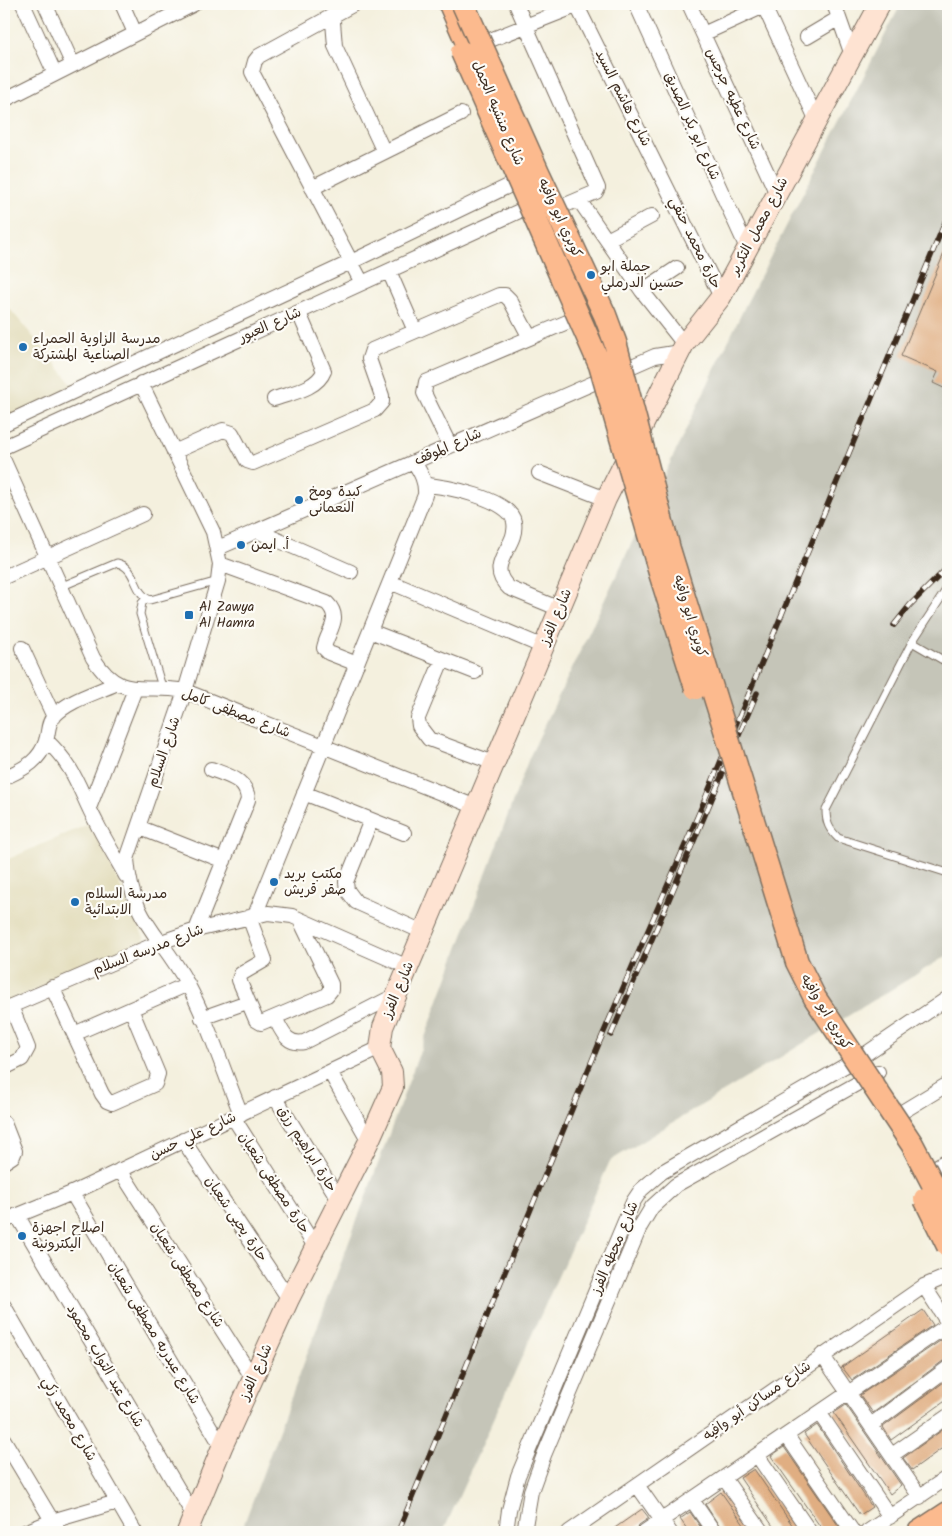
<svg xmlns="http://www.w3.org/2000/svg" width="952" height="1536" viewBox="0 0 952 1536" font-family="Kalam,'Playpen Sans Arabic',sans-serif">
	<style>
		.built { fill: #e2dcba }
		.industrial { fill: #c5c5b8 }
		.building { fill: #e0ae82 }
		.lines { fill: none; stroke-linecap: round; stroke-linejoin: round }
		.lane-casing { stroke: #7c6f61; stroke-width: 9 }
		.street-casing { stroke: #7c6f61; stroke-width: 16 }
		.secondary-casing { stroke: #7c6f61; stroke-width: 22 }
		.primary-casing { stroke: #7c6f61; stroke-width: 25 }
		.lane { stroke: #fff; stroke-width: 7 }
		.street { stroke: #fff; stroke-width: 14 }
		.secondary { stroke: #fee3d2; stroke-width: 20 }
		.primary { stroke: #fcba8e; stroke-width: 22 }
		.rail-casing { stroke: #3b2a1e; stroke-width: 5.5 }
		.rail { stroke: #fdfcf7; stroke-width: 4; stroke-dasharray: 11; stroke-linecap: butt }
		.primary-bridge-casing { stroke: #7c6f61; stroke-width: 25; stroke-linecap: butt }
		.primary-bridge { stroke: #fcba8e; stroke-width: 22 }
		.poi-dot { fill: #1f6fb2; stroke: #fdfcf7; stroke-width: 2 }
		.labels { text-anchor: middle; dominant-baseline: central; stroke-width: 4.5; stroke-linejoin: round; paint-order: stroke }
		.street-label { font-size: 14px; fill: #3b2a1e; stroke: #fdfcf7 }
		.poi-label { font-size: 14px; fill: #3b2a1e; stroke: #fdfcf7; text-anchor: start }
	</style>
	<rect width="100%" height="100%" fill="#fdfcf7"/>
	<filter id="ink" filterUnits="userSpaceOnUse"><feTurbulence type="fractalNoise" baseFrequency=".02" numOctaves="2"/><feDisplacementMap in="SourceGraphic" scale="10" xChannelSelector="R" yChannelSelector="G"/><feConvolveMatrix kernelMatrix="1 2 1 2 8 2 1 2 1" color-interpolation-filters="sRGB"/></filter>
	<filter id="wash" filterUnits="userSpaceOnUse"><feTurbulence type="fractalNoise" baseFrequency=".0096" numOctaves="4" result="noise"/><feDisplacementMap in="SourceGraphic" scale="20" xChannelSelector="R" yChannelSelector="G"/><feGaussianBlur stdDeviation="1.12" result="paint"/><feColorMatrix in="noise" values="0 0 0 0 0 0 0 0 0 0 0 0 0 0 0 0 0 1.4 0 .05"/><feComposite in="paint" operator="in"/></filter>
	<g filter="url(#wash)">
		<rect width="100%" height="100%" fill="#f4f0de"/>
		<path class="built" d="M4,302L80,393L4,432Z
			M91,823L146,942L4,1003V861Z"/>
		<path class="industrial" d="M901,4H948V955L610,1161L443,1532H241L529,758L746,304Z"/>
		<g id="blocks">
			<path class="building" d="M948,244V390L933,383L938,372L901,356Z
				M923,1310L933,1325L852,1380L842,1367Z
				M943,1339L948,1345V1359L943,1361L873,1413L860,1395Z
				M948,1379V1399L891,1440L883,1427Z
				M846,1405L901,1485L890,1494L834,1413Z
				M817,1425L872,1507L860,1515L804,1434Z
				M948,1426V1444L912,1470L903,1458Z
				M784,1447L840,1528L833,1532H824L771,1456Z
				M754,1469L797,1532H777L740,1478Z
				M721,1492L749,1532H723L705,1504Z
				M642,1509L649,1518L639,1525L635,1532H609Z
				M690,1512L704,1532H689L680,1519Z"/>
		</g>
	</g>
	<g filter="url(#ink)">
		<use href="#blocks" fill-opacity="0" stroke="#7c6f61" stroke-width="1"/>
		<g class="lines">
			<g class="lane-casing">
				<path id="lane" d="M60,587L117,563C137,567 133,593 150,600L218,581
					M948,587L912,642L826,810C826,823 829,829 838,838L948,873
					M146,599L142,603L140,614L162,687
					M912,642L948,663"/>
			</g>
			<g class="street-casing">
				<path id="street" d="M23,4L55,74
					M45,4L73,65
					M122,4L135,33
					M354,4L259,56L255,61L252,72L362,283
					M516,4L598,188L596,192L549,212
					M576,4L721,297
					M636,4L747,248
					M689,4L777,194
					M763,4L817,121
					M834,4L852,55
					M335,7L333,22L335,46L384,152
					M703,34L764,6
					M807,37L839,18
					M475,46L581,4
					M4,100L194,4
					M312,188L461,114
					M579,200L642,291L684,344
					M607,240L652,216
					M389,271L415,331
					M642,291L677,268
					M141,383L213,532L220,564L218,581L185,691L127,859C132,923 160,933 187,983C209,1024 223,1070 241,1114
					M274,399C291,393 317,389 324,371L299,313
					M4,424L351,262L525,178
					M450,446L424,393L426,382L586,314
					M4,447L537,203
					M174,452L223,430L232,433L247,461L253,463L375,410L382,402V396L369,359L372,350L499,295H505L510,300L529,336
					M4,461L93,658C122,703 142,682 185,691L476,807
					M539,473L606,499
					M426,485C445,486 511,499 514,522C519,547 483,564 509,588L560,609
					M257,531L351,572
					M218,548L655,356L680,352
					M220,564L327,603C343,619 327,631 324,648L329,653L357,664
					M4,577L143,514
					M390,582L544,647
					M370,631L475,672
					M22,648L54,717
					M442,660L418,718L419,726L429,739L494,763
					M46,740C76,768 78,788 96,822C105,840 116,858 126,876
					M4,778C22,769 39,763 46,741C49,732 47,724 54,716C69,700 96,693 115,684
					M304,793L404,833
					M89,808L135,689
					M371,820L346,882L347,890L356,902L423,932
					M138,827L224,861
					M255,915L425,495C426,482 421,473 414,462
					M249,917L265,960L241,974L239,980L256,1020L261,1023L327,995L331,990V984L300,920
					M196,930L248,800C247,779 228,776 211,769
					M52,987L102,1094L107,1101L112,1103L155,1084L158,1074L131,1009
					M4,1009L158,943L196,930L268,913L292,916L408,967
					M202,1018L247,1002
					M275,1018C282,1031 286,1045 304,1042L396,995
					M74,1034L188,984
					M4,1068L22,1059L28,1048L11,1006
					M330,1072L369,1141
					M275,1097L339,1200
					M902,1112L948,1084
					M233,1117L316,1248
					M4,1123L15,1151L13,1156L4,1162
					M183,1140L289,1299
					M934,1168L948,1160
					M120,1170L254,1380
					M72,1193L222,1447
					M17,1215L194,1516
					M4,1221L72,1193L380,1048
					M924,1286L948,1323
					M4,1306L135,1532
					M822,1355L920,1497
					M820,1414L890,1517
					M871,1425L948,1368
					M787,1436L853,1532
					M4,1440L59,1532
					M757,1455L810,1532
					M892,1455L948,1416
					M724,1478L762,1532
					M637,1485L670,1532
					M692,1500L714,1532
					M25,1532L52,1521L117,1502
					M506,1532L509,1510L518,1476L633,1202L641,1190L662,1172L867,1053L948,998
					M524,1532L531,1491L544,1455L640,1227L652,1207L676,1185L878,1072
					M569,1532L924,1286L948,1276
					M644,1532L948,1325
					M867,1532L948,1477"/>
			</g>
			<g class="secondary-casing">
				<path id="secondary" d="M187,1532L222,1447L289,1299L369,1141L393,1087L392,1072L380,1048L383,1027L606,499L684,344L721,297L880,4"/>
			</g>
			<g class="primary-casing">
				<path id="primary" d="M450,4L479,70
					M919,1532L948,1513"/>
			</g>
			<use href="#lane" class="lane"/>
			<use href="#street" class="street"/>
			<use href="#secondary" class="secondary"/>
			<use href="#primary" class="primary"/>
			<g class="rail-casing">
				<path id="rail" d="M894,625L910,605L948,567
					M611,1035L757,693
					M398,1532L600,1041L705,799L948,215"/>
			</g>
			<use href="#rail" class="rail"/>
			<g class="primary-bridge-casing">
				<path id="primary-bridge" d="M463,4L538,172L605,315L615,342L669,549L797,962L815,998L912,1144L948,1213
					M462,52L600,365L660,573L696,688
					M925,1199L948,1246"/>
			</g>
			<use href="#primary-bridge" class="primary-bridge"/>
		</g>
	</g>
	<g class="poi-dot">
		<circle cx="591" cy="275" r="5"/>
		<circle cx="23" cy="347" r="5"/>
		<circle cx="299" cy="500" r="5"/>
		<circle cx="241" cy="545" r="5"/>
		<rect x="184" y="610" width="10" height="10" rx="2.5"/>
		<circle cx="274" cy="882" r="5"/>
		<circle cx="75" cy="902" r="5"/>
		<circle cx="22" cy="1236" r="5"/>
	</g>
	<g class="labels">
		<g class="street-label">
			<text transform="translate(623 98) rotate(63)">شارع هاشم السيد</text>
			<text transform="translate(733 99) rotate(65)">شارع عطيه جرجس</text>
			<text transform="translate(498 113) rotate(67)">شارع منشيه الجمل</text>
			<text transform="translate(692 126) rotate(66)">شارع ابو بكر الصديق</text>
			<text transform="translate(560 218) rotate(65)">كوبري ابو وافيه</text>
			<text transform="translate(759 226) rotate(-62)">شارع معمل التكرير</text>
			<text transform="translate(695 243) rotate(64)">حارة محمد حنفي</text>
			<text transform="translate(270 325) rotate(-24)">شارع العبور</text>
			<text transform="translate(448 447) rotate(-24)">شارع الموقف</text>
			<text transform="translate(690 616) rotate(73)">كوبري ابو وافيه</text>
			<text transform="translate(556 617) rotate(-67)">شارع الفرز</text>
			<text transform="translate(236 713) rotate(21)">شارع مصطفى كامل</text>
			<text transform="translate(164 752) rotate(-71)">شارع السلام</text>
			<text transform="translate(148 950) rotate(-21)">شارع مدرسه السلام</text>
			<text transform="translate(398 990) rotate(-67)">شارع الفرز</text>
			<text transform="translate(826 1012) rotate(59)">كوبري ابو وافيه</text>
			<text transform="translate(193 1136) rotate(-25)">شارع علي حسن</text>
			<text transform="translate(307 1149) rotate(58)">حارة ابراهيم رزق</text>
			<text transform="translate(274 1183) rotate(57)">حارة مصطفى شعبان</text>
			<text transform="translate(236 1219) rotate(56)">حارة يحيى شعبان</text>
			<text transform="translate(615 1248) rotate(-67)">شارع محطه الفرز</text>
			<text transform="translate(187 1275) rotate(57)">شارع مصطفى شعبان</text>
			<text transform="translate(154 1333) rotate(59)">شارع عبدربه مصطفى شعبان</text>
			<text transform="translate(105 1366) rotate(60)">شارع عبد التواب محمود</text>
			<text transform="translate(256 1372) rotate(-66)">شارع الفرز</text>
			<text transform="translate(757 1401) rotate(-35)">شارع مساكن أبو وافيه</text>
			<text transform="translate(69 1419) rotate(60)">شارع محمد زكي</text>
		</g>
		<g class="poi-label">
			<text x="601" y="267">جملة ابو<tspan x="601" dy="16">حسين الدرملي</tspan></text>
			<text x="33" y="339">مدرسة الزاوية الحمراء<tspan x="33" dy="16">الصناعية المشتركة</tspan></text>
			<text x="309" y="492">كبدة ومخ<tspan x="309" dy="16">النعمانى</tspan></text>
			<text x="251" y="545">أ. ايمن</text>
			<text x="199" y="607">Al Zawya<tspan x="199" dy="16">Al Hamra</tspan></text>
			<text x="284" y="874">مكتب بريد<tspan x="284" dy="16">صقر قريش</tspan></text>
			<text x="85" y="894">مدرسة السلام<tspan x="85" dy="16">الابتدائية</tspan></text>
			<text x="32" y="1228">اصلاح اجهزة<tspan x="32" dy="16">اليكترونية</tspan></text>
		</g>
	</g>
	<rect width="952" height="1536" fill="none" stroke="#fdfcf7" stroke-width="20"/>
</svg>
